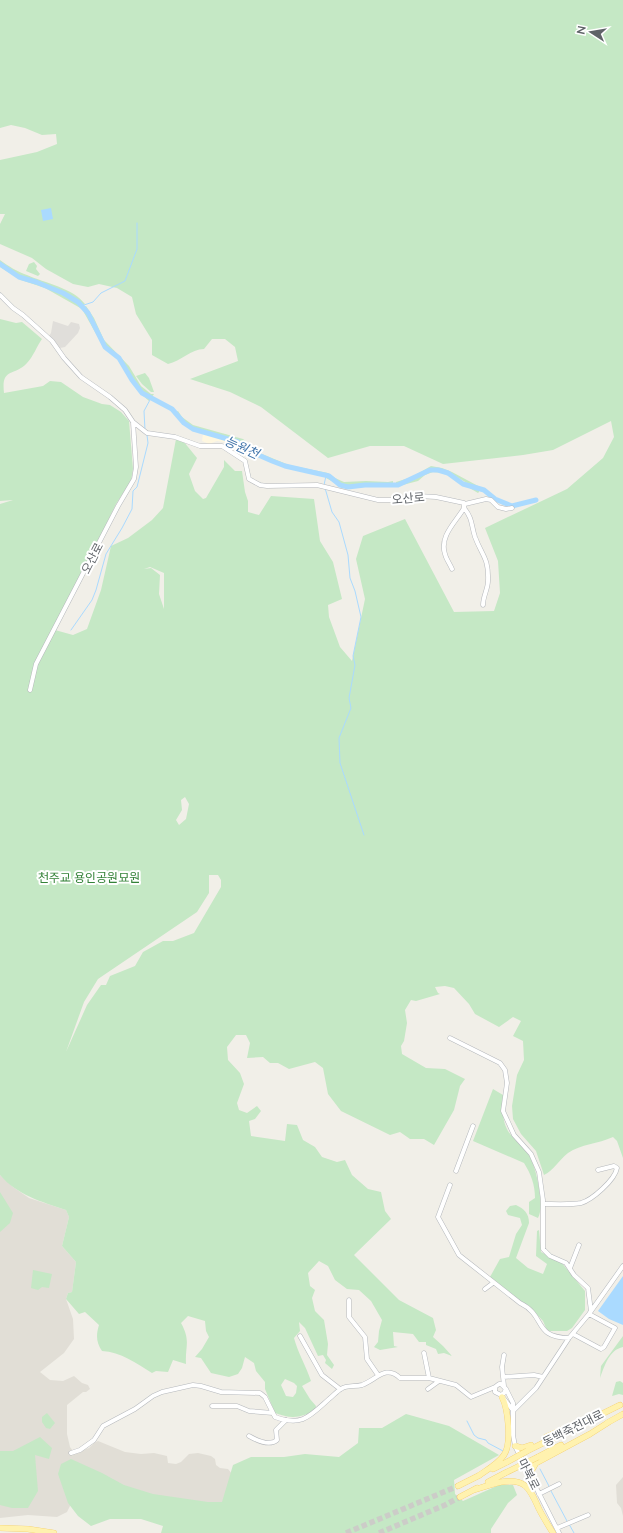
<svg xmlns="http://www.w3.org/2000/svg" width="623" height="1533" viewBox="0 0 623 1533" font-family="Lato,'Noto Sans KR',sans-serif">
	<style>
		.commercial { fill: #fef7e0 }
		.industrial { fill: #e0deda }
		.education { fill: #e1ded6 }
		.green { fill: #c5e8c5; fill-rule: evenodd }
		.water { fill: #aadaff }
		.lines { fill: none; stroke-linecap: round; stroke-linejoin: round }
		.stream { stroke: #aadaff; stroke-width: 1 }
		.river { stroke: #aadaff; stroke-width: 5 }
		.major-tunnel { stroke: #ccccc8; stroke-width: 5.5; stroke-dasharray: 5.5 3; stroke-linecap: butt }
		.minor-casing { stroke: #b5b8bc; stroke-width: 5 }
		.major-casing { stroke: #f2c960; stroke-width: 6 }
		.minor { stroke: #fff; stroke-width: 4 }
		.major { stroke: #fff2af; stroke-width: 5.5 }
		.major-bridge-casing { stroke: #f2c960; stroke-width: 6; stroke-linecap: butt }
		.major-bridge { stroke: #fff2af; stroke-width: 5.5 }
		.labels { text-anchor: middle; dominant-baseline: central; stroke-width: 4; stroke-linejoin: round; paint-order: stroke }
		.street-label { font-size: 12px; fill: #5f6368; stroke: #fff }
		.park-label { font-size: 12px; fill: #348238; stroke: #fff }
		.water-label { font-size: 13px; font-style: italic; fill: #4174aa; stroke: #fff }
	</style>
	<rect width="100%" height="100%" fill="#f1efe8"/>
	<path class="commercial" d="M203,434L232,442L231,447L224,442L217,441L209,444L202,441Z"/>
	<path class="industrial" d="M53,321L68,326L71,322L79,324L80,328L78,333L65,347L60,348L49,336L51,333Z"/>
	<path class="education" d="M0,1175L13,1187L29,1198L66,1210L69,1217L62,1246L76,1262L72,1292L68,1293L66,1299L73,1319L74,1339L64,1353L40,1372L50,1380L63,1381L74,1376L82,1383L88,1385L90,1389L86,1392H83L67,1405V1434L70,1447L73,1451H80L89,1448L94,1443L98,1441L125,1452L141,1454L154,1453L167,1456L168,1463L176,1464L181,1462L189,1454L198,1453L211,1456L215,1459L216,1465L220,1468L228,1469L233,1475L224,1504L78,1490L67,1512L57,1517L28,1515L0,1518Z
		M623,1477V1516L621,1508L617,1503L616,1485Z"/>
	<path class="green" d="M0,0H623V1158L617,1141L613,1137C598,1144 581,1144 568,1153C559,1160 554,1170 544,1175L536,1151L521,1134L513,1119L512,1106L517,1075L524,1060L523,1041L513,1036L521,1021L513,1017L499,1027L475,1014L469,1004L454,988L445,986L435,987L438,993L440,994L416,1001L411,1000L405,1010L407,1023L404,1041L401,1046L402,1054L426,1068L445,1069L465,1079L460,1086L454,1110L434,1145L424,1139H410L400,1132L390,1135L341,1111L328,1094L323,1068L315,1062L289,1069L278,1063H270L263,1057L247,1058L250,1043L246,1035H236L227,1047L228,1060L240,1073L244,1084L237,1103L239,1110L247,1113L257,1106L261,1111L255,1119L249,1121L251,1136L285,1141L287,1124L297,1125L303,1140L315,1147L322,1157L337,1162L345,1160L352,1175L368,1189L381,1192L385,1211L391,1219L354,1255L399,1300L433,1318L436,1330L433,1337L443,1346L452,1356L444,1353L438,1354L436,1349L426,1345V1342H419L413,1334L393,1332L394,1346L398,1347L380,1350L374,1347L378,1342L379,1331L382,1320L371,1301L359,1290L347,1289L335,1280L328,1266L319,1261L308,1273L310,1286L315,1290L312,1298L315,1311L324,1320L328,1344L327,1355L334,1365L332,1369L325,1363L326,1360L323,1355L318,1356L305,1328L299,1322L300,1331L294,1338C298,1353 306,1366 311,1381L302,1386L310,1399L316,1406C315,1411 312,1412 307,1414C295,1419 286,1417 275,1413L265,1389V1382L256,1371L254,1363L245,1357L242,1368L238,1374L229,1377L211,1373L201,1358L195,1357L202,1349L209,1337L206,1331L205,1321L188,1316L181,1323C191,1341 185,1346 186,1364L173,1360L168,1372L156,1371L152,1373C136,1363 121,1352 102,1351C96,1342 96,1335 99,1325L85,1312L79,1314L66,1299L68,1293L72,1292L76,1262L62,1246L69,1217L66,1210C42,1202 17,1195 0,1175V504L13,500L0,501V319L16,323L22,322L42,339C37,346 33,357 27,363C14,377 1,367 4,393L43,386L50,381L61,382L83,397L102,404L110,405L121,412L129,421L133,469L131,481L116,504L55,630L73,635L87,629L101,590L111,546L128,538L152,520L163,508L176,439L184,442L197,458L189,474L195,491L203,499L206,498L224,467V460L235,471H242L245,492L248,501V512L259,515L271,496L314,499L320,541L333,562L342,599L328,605L329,617L340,647L352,661L365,599L356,559L363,536L405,519L454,612L494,611L500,593L498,561L485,528L567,489L603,458L614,437L611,421L553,450L523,455L443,464L404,446H370L328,458L261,407L230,392L190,379L238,361L235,347L225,339H212L204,349C191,349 181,361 168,364L152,355V340L136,314L132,297L117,288L99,284L88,287L73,284L46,269L32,258L0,244V224L5,214H0V160L37,152L57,144L56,134L42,135L25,128L11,125L0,128ZM150,567L164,573V609L159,594L160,575L151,568L144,569ZM185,797L189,804L186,819L179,825L176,820L182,810L181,800ZM209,875H218L221,880V887L194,933L173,941H163L143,952L135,966L110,976L106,985H101L87,1005L66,1052L84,1002L98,979L197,912L209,893ZM285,1379L294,1383L297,1386L296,1393L293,1397L286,1396L281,1385Z
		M0,260C8,266 18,272 27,275C45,283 73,288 85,304L82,306L63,293L36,281L19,276L0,264Z
		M34,262L37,266L36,269L40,274L38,276L26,271L29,264Z
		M0,265L19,277L35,282L62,294L77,303L87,314L104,348L119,358L131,380L141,393L150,399L149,401L141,394L131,380L119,358L104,348L82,309L45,288L21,280L0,267Z
		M86,306L94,318L104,340L129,366L141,386L151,394H154L151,398C135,389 131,373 121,359C116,353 108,351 104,345C96,332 93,318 83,307Z
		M145,373L149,378L154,392H151L142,384L136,376Z
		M178,411L182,417L193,425L243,439L247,442V446C231,435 208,437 192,428C185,424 180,419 175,413Z
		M262,454L289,465L328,473L335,478L344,482L366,481L388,482L393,481V485L349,488L339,485L326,478V476L340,485L348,487L373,485L348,486L340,484L329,476L286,466L263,456Z
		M431,466L442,468L452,472L480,487V489L475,488L479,490V492L478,493L444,473L433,472L425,475L418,481L399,486C418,477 430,464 452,475C459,479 465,485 474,487C462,481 445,467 430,470C420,472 408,480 398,484H396V482L412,477Z
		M493,1089L503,1095C502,1106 502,1121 508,1131C514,1140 523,1146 529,1155C536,1166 545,1206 538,1218L529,1214V1202L535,1198C535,1185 531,1174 524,1163L473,1141Z
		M0,1192L13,1213L10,1223L0,1232Z
		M516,1205C524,1209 529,1213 529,1223L516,1258L528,1268L543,1274L547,1264L536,1256L537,1231L539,1230L541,1252L561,1262L585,1291V1310L572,1328L567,1331H549L546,1328L543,1321L528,1305L517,1300L490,1277L500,1259L509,1257L516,1234L522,1225L520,1218L508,1215L506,1211L510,1206Z
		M33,1270L52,1274L49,1288L42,1287L38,1290L31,1288Z
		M623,1336V1347C609,1350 605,1365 600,1378L601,1366Z
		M620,1381L623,1383V1395L619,1394L612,1396L616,1382Z
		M47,1413L55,1423L50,1429L46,1428L42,1422V1417Z
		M406,1414L449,1426L499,1455L454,1480L455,1494L463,1501L499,1485H513L517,1495L508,1503L491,1529V1533H161L163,1526L141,1519H110L91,1526L78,1516L68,1503L58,1474L61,1464L71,1459L102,1473L124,1485L153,1494L208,1502H222L233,1465L251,1457H284L305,1454L339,1457L358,1443L359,1428H382Z
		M40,1437L52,1448L49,1459L35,1455L38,1491L28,1508H12L0,1505V1451H13Z"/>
	<path class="water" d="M51,208L53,219L43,221L41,210Z
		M623,1276V1325L609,1319L598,1311Z"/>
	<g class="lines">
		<path class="stream" d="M81,306L93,302L101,293L125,281L137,249V223
			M145,430L144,411L151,398
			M324,485L326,476
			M325,488L332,512L339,522L348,555L350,578L355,591L361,617L353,656L355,665L349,698L351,708L339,738L340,763L364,835
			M71,630L92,600L96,590L106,554L122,528L132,509L133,491L137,487L148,443L147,435
			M467,1421L474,1435L478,1438L486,1440L488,1443L503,1451
			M540,1469L550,1488
			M551,1491L567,1521
			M569,1524L574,1533"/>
		<path class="river" d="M0,264L19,277L36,282L63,293L78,302L88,313L105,347L119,358L132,380L142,393L172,409L184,423L193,429L238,442L254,453L272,461L285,466L329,476L340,485L348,487L365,485H398L430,470H438L448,473L463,484L484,490L495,499L512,506L536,500"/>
		<path class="major-tunnel" d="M346,1533L458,1486
			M379,1533L445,1505L460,1497"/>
		<g class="minor-casing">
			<path id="minor" d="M0,295L13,308L23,315L52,341L64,358L81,377L110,397L125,410L133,422L147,433L175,437L200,446H222L245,461L249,479L260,485L267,486L317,485L378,500H399L418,496L436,497L464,503V508C456,522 439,536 445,554C446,559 450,564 452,569
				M465,504L486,499L491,500L498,507L506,509L512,508
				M464,508C473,519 471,525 475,537C482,556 489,558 488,581C488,589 483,596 483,605
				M30,690L36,664L118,506L134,479L136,467L133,422
				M450,1038L500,1063L505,1070L507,1083L503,1111L514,1135L531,1154L539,1172L543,1200V1249L550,1256L566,1263L574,1275L588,1288L591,1311
				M456,1171L473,1126
				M450,1185L438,1217L459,1255L520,1303C547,1316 532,1337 569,1338
				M543,1204C553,1204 572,1205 581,1203C592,1200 615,1180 617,1168L614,1166L598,1170
				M570,1268L579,1245
				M485,1289L493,1283
				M349,1300V1317L365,1337L367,1359L378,1375
				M573,1334L601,1349L604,1347L615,1328L589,1314
				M300,1336L322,1375L340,1389
				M424,1353L429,1378
				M503,1377L534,1375L543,1377
				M504,1386L502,1367L504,1355
				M428,1389L439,1381
				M506,1389L513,1403V1435L515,1446L559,1533
				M501,1395L504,1393L506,1389L501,1384H499L495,1387V1392L501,1395L512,1409
				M212,1406H237L249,1411L273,1413
				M513,1411L536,1388L569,1338L589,1314L623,1266
				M249,1436C256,1440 269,1447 277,1440L276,1430L286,1420
				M71,1453L80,1450L94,1440L103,1426L135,1409L153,1396L162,1392L193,1385L201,1386L221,1392L260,1393L265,1397L275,1417C302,1427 310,1416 329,1399C333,1396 337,1391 341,1389C347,1385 355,1387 362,1385C376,1380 386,1364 400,1378H429L456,1385L471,1397L495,1387
				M539,1494L559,1484
				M557,1528L588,1515"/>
		</g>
		<g class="major-casing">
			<path id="major" d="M607,1423L623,1414
				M546,1437L574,1424
				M515,1446L522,1448L531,1445
				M527,1451L620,1405
				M538,1457L561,1445
				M526,1468L536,1463
				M493,1469L507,1462
				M478,1476C487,1470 498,1464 504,1455C512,1443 508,1409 502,1397
				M532,1479V1470L536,1463L590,1434L609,1422
				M488,1482L505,1473
				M458,1486L480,1475
				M474,1490C483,1487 492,1484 501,1482C526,1478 530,1489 539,1509C543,1517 548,1525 553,1533
				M460,1497L477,1488
				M0,1528L28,1529L54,1533"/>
		</g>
		<use href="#minor" class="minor"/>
		<use href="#major" class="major"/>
		<g class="major-bridge-casing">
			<path id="major-bridge" d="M507,1462L527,1451
				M505,1473L538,1457"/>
		</g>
		<use href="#major-bridge" class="major-bridge"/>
	</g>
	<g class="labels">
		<g class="street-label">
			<text transform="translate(408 498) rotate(-5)">오산로</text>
			<text transform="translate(92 558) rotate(-63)">오산로</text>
			<text transform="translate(573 1428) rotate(-27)">동백죽전대로</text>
			<text transform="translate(529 1474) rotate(63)">마북로</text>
		</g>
		<g class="park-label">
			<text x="89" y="877">천주교 용인공원묘원</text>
		</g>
		<g class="water-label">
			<text transform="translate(242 447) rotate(24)">능원천</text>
		</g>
	</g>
	<g transform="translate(591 32) rotate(282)" stroke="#ffffff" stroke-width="3" paint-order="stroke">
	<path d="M0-3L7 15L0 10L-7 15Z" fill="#5f6368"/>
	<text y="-6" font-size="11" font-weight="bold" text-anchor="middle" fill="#5f6368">N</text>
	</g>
</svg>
